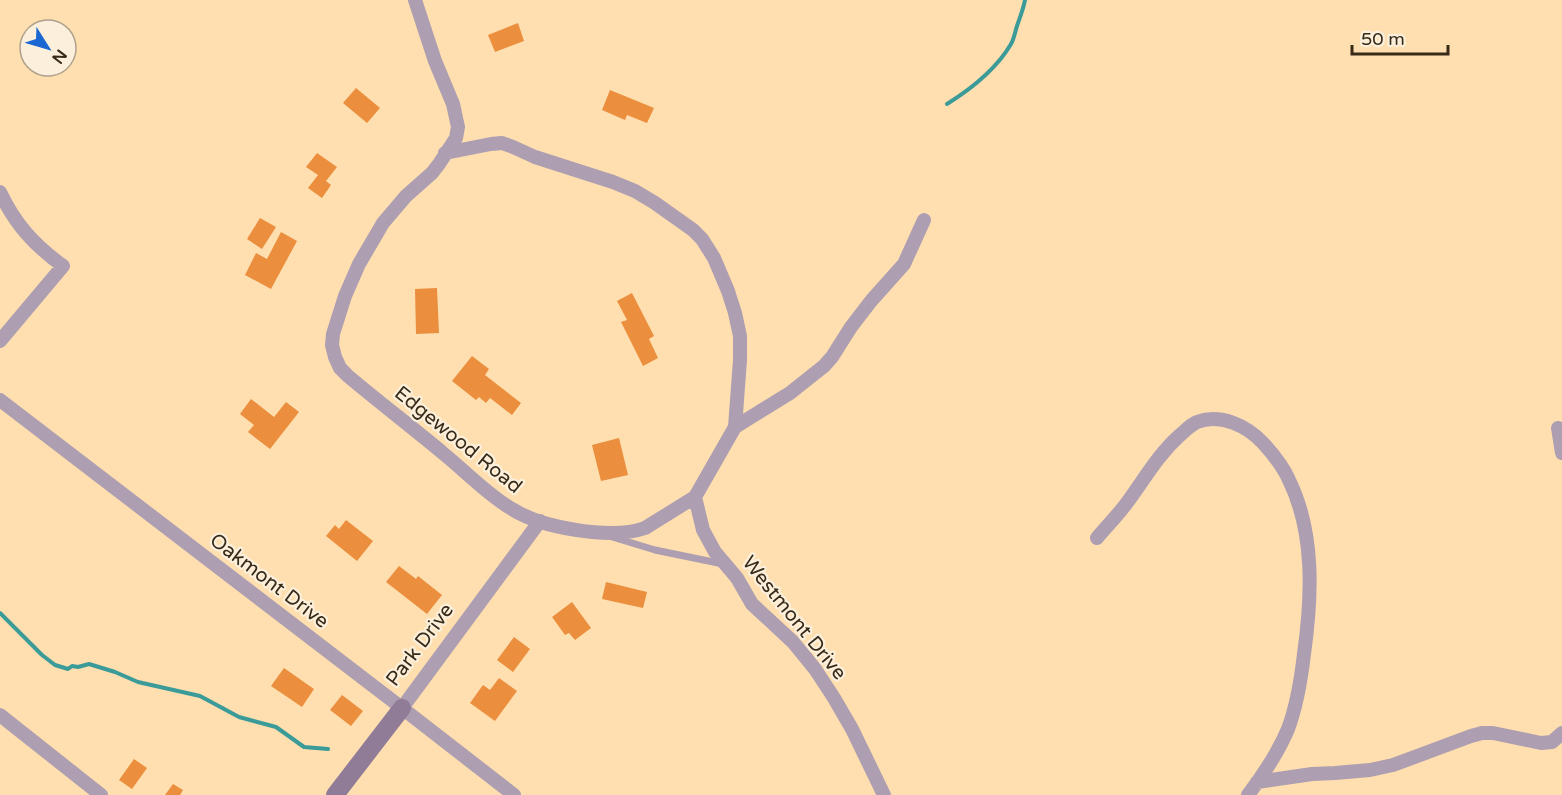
<svg xmlns="http://www.w3.org/2000/svg" width="1562" height="795" viewBox="0 0 1562 795" font-family="'Varela Round',sans-serif">
	<style>
		.lines { fill: none; stroke-linecap: round; stroke-linejoin: round }
		.stream { stroke: #3b9b99; stroke-width: 4 }
		.building { fill: #eb8e3d }
		.lane { stroke: #ad9eb1; stroke-width: 7 }
		.street { stroke: #ad9eb1; stroke-width: 14 }
		.secondary { stroke: #917c98; stroke-width: 18 }
		.labels { text-anchor: middle; dominant-baseline: central; stroke-width: 4.5; stroke-linejoin: round; paint-order: stroke }
		.street-label { font-size: 20px; fill: #372b18; stroke: #fcf0dd }
	</style>
	<rect width="100%" height="100%" fill="#ffdfaf"/>
	<g class="lines">
		<path class="stream" d="M947,104C971,89 997,68 1011,44C1014,39 1015,32 1017,26C1020,17 1023,10 1025,0
			M0,613L42,655L55,665L68,669L72,666L78,667L89,664L115,672L138,682L200,696L239,717L276,727L304,747L328,749"/>
	</g>
	<path class="building" d="M518,23L524,41L495,52L488,35Z
		M356,88L380,108L367,123L343,103Z
		M610,90L654,108L647,123L627,115L625,120L602,110Z
		M317,153L337,167L326,181L331,185L322,198L308,188L318,175L306,167Z
		M260,218L276,227L262,249L247,239Z
		M281,232L297,241L271,289L245,275L256,253L267,259Z
		M437,288L439,333L416,334L415,289Z
		M632,293L654,336L649,339L658,358L643,366L621,322L627,320L617,301Z
		M472,356L489,369L485,375L521,403L512,415L490,398L486,403L479,397L476,400L452,381Z
		M251,399L274,417L286,402L299,412L270,449L248,432L254,425L240,414Z
		M619,438L628,475L601,481L592,445Z
		M346,520L373,541L357,561L326,536L335,525L339,529Z
		M399,566L416,579L418,576L442,595L427,614L386,582Z
		M606,582L647,592L643,608L602,599Z
		M572,602L591,628L575,640L569,633L565,635L552,617Z
		M514,637L530,649L513,672L497,660Z
		M284,668L314,689L302,707L271,686Z
		M499,678L517,691L495,721L470,703L483,685L490,690Z
		M342,695L363,711L351,726L330,710Z
		M134,759L147,768L132,789L119,780Z
		M173,784L183,790L180,795H165Z"/>
	<g class="lines">
		<path class="lane" d="M609,536L655,550L723,564"/>
		<path class="street" d="M415,0L435,61L453,104L458,127L456,138L439,164L432,173L406,196L383,223L359,264L345,296L333,334L332,345L335,357L340,368L348,376C380,403 413,428 444,454C465,471 489,496 512,509C542,528 611,540 645,528L695,497L735,427L790,393L824,366L832,357L851,327L871,301L904,264L924,220
			M445,153L491,144L502,143L513,147L535,157L613,182L635,191L655,203L693,230L702,239L714,258L728,291L735,313L740,336V360L735,427
			M0,192C15,224 34,245 63,266L0,341
			M0,400L402,708L514,795
			M1558,428L1562,453
			M695,497L703,530L715,552L737,578L752,604L793,642L815,669L834,698L852,729L884,795
			M1097,538C1107,526 1119,514 1129,500C1145,478 1158,455 1179,436C1185,431 1190,425 1197,422C1221,413 1247,426 1263,443C1273,454 1283,466 1289,480C1315,533 1312,597 1304,654C1301,680 1297,705 1288,729C1278,753 1263,775 1248,795
			M402,708L540,521
			M0,715L101,795
			M1257,782L1312,774L1335,773L1370,770L1393,765L1471,736L1482,733H1493L1541,743L1552,742L1562,733"/>
		<path class="secondary" d="M335,795L402,708"/>
	</g>
	<g class="labels">
		<g class="street-label">
			<text transform="translate(458 440) rotate(39)">Edgewood Road</text>
			<text transform="translate(269 581) rotate(37)">Oakmont Drive</text>
			<text transform="translate(794 618) rotate(51)">Westmont Drive</text>
			<text transform="translate(420 645) rotate(-53)">Park Drive</text>
		</g>
	</g>
	<g transform="translate(48 48) rotate(127)"><circle r="28" fill="#fcf0dd" stroke="#ada18e" stroke-width="1.5"/>
	<path d="M0-4.5L10 22L0 15L-10 22Z" fill="#1b67d2"/>
	<text y="-9" font-size="16" font-weight="bold" text-anchor="middle" fill="#372b18">N</text>
	</g>
	<path d="M1352 45v9h96v-9" fill="none" stroke="#372b18" stroke-width="3"/>
	<text x="1361" y="45" font-size="18" fill="#372b18" stroke="#fcf0dd" stroke-width="4.5" paint-order="stroke">50 m</text>
</svg>
